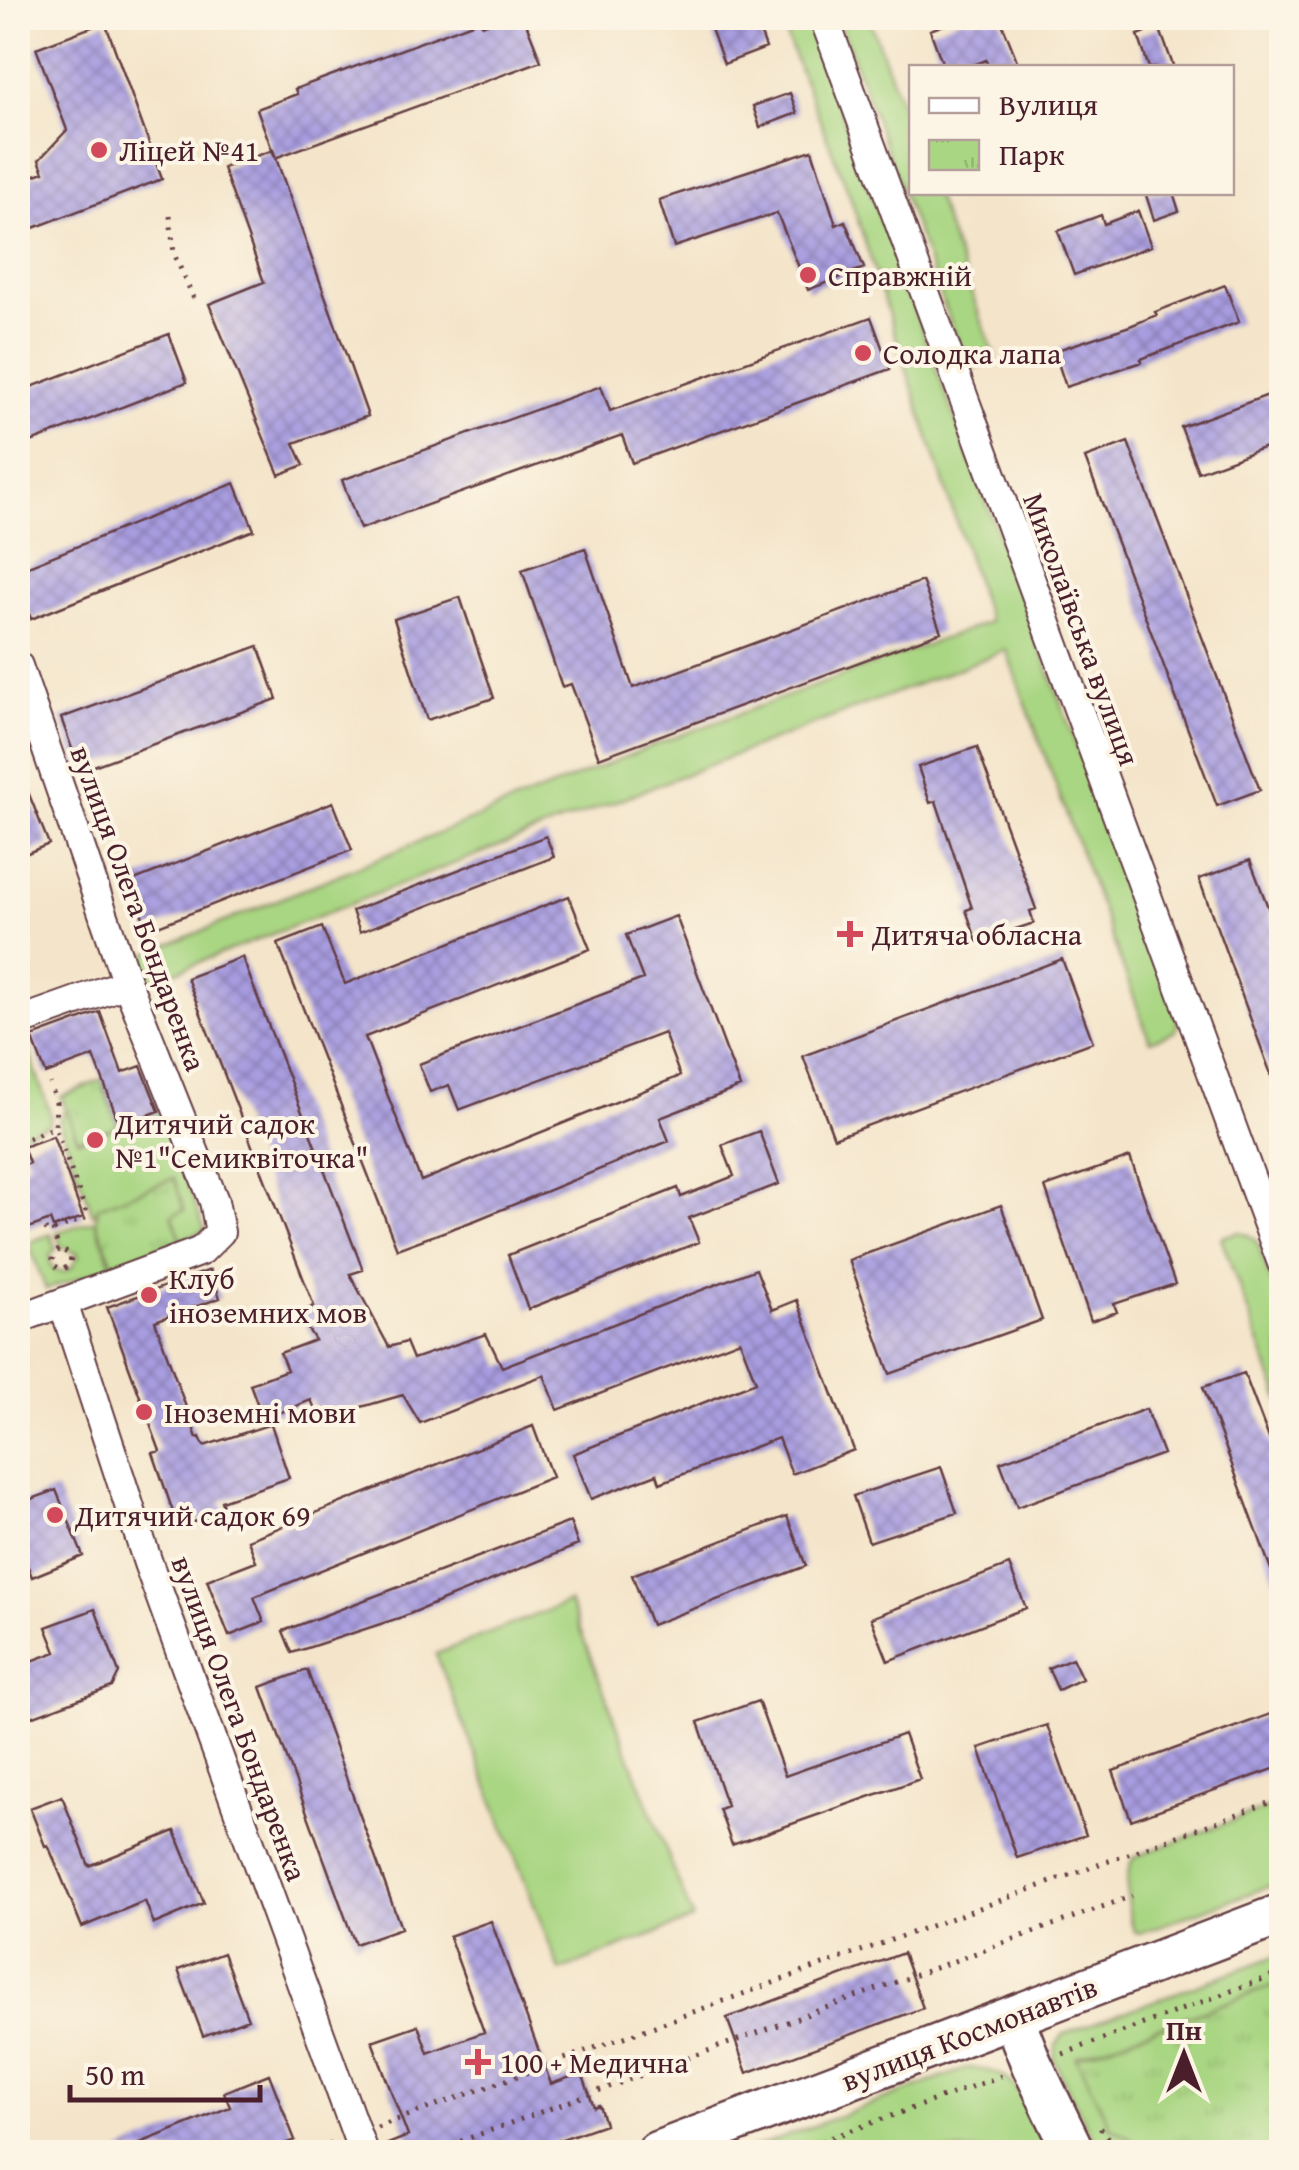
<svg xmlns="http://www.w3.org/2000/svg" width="1299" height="2170" viewBox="0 0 1299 2170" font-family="'Gentium Book Plus',serif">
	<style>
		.green { fill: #a9d682; stroke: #7a7a56; stroke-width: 2.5 }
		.park { fill: url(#park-tufts); stroke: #7a7a56; stroke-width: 2.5 }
		.building { fill: url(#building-cross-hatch) }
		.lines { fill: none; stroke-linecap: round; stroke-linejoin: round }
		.street-casing { stroke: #643d43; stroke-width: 32 }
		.secondary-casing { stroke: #643d43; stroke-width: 45 }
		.path { stroke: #643d43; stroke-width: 5; stroke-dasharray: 2.5 8; stroke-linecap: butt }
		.street { stroke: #fff; stroke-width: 28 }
		.secondary { stroke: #fff; stroke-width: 40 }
		.poi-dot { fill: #d1495b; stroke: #fcf5e5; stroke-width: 4 }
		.labels { text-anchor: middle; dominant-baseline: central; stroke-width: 8; stroke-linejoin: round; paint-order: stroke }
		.poi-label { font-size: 30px; fill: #4a1f2b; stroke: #fcf5e5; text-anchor: start }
		.street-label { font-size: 30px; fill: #4a1f2b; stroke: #fcf5e5 }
	</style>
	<defs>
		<pattern id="park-tufts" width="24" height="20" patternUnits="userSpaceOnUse" patternTransform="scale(2.5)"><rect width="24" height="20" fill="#a9d682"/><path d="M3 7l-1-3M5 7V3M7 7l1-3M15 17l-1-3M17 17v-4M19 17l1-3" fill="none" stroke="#93b770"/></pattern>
		<pattern id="building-cross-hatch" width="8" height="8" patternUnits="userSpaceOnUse" patternTransform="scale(2.5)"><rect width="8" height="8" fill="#a89de0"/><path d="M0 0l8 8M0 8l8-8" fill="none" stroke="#8b7fb6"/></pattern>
	</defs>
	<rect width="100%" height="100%" fill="#fcf5e5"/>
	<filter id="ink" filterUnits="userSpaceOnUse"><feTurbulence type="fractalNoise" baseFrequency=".01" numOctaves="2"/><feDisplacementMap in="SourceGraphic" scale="20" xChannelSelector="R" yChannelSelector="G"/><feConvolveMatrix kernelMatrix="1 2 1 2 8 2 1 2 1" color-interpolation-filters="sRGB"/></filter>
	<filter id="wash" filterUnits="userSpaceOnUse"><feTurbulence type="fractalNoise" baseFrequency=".0048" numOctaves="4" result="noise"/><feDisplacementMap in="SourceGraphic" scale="40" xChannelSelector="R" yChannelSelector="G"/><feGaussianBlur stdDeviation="2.25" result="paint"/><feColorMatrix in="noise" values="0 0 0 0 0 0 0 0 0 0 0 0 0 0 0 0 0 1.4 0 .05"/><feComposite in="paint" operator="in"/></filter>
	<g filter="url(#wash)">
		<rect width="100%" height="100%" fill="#f4e5ca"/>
		<path class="green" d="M779,18H806L1178,1018L1176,1031L1150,1041L1006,650L141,985V956L654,745L989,622L849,193Z
			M838,18H869L911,131L912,192L934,193L996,359L968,370Z
			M25,1041L51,1116L49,1124L18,1135V1043Z
			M65,1109L78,1140L160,1112L205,1230L181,1240L172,1214L184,1210L177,1190L98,1207L97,1212L93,1214L59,1121Z
			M95,1220L112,1266L46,1290L31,1249L32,1241L51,1234L56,1249L50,1256L51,1266L59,1272C67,1272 75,1268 75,1259L79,1257L77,1252L73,1253L67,1248L61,1247L57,1232Z
			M1239,1232L1249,1235L1257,1242L1281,1310V1403L1221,1237Z
			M569,1602L693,1919L560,1971L436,1654Z
			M1281,1803V1835L1269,1840L1281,1873V1882L1140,1933L1135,1932C1126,1914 1123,1874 1134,1857Z
			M1281,1954V1983L1076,2057L1111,2127L1154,2152H1112L1091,2135L1054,2060L1056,2045L1064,2034Z
			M968,2068C1023,2068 1028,2110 1048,2152H744Z"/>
		<path class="park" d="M101,1080L118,1126L78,1139L61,1097Z
			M174,1178L184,1210L172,1215L181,1240L113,1264L96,1221L98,1207Z
			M1281,1983V2152H1154L1111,2127L1076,2057Z"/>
		<g id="blocks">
			<path class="building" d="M501,18H524L541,61L275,158L257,109L297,94L295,89L480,20L482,25Z
				M707,18H755L766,48L724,64Z
				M963,18H1000L1020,68H988L986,60L966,68H944L930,30Z
				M105,22L162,179L18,234V181L44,172L39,160L67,130L36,48Z
				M1159,27L1174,68H1149L1138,35Z
				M790,93L797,113L760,127L753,106Z
				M273,150L368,416L294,443L304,465L279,475L209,304L264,282L223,168Z
				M812,150L836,225L845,221L864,268L808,290L777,213L674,247L659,200Z
				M1145,192H1173L1179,211L1154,220Z
				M1138,211L1151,246L1074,275L1058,231L1101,215L1104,224Z
				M1225,285L1239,322L1141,359L1142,362L1066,387L1054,351L1130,326L1157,315L1155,312Z
				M871,317L890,369L632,463L622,435L360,529L342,480L601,386L610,411Z
				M169,334L187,382L18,447V392Z
				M1282,390V441L1198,472L1181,427Z
				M1128,442L1260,790L1217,806L1085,458Z
				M235,483L254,530L31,619L18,585V570Z
				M585,548L633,688L922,581L941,632L599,758L571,684L562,687L522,570Z
				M460,597L494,698L427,720L394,619Z
				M258,646L277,699L80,771L61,718Z
				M977,747L1036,909L1030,911L1034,923L977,942L966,910L972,908L936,801L930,803L918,767Z
				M18,767L49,844L18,857Z
				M333,802L352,850L148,930L129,882Z
				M546,836L554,857L360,932L352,911Z
				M1250,860L1282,944V1095L1279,1096L1199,879Z
				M569,896L590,949L365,1037L421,1181L680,1076L664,1033L459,1110L449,1085L430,1092L419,1064L643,979L626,935L676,916L740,1087L660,1118L669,1141L476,1220L397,1249L278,944L322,927L345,984Z
				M242,957L363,1270L350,1274L389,1347L406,1342L413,1359L486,1334L502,1367L756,1269L772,1310L797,1300L854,1450L792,1474L778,1438L660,1483L657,1474L591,1499L573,1454L756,1382L740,1340L558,1410L544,1375L420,1423L403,1395L320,1419L311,1400L263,1419L250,1384L287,1370L280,1353L315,1340L298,1314L314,1306L187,978Z
				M1062,959L1093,1042L834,1138L803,1056Z
				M100,1012L122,1073L141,1066L159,1111L120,1126L94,1056L46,1074L32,1037Z
				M759,1131L779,1184L689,1218L699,1242L528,1309L508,1255L678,1188L681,1197L734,1176L722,1145Z
				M53,1136L83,1217L53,1228L50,1220L18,1232V1168L29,1163L23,1147Z
				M1130,1157L1175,1284L1114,1304L1117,1312L1091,1321L1045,1187Z
				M1001,1205L1042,1320L890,1374L849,1260Z
				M210,1270L220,1298L155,1321L197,1438L200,1437L204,1446L271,1424L289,1478L221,1501L225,1512L178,1527L153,1453L160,1451L107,1307Z
				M1244,1373L1282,1472V1591H1279L1203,1387Z
				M1146,1409L1163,1454L1017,1507L1000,1462Z
				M533,1426L552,1477L254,1597L264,1622L229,1636L207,1580L256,1561L248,1540Z
				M941,1467L957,1513L869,1542L853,1496Z
				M56,1490L83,1556L32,1577L18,1542V1504Z
				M787,1516L806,1566L651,1625L632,1575Z
				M570,1522L578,1545L402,1617L292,1653L283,1631Z
				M1009,1565L1026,1608L888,1661L871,1618Z
				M95,1609L119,1673L112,1687L18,1722V1666L56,1652L46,1627Z
				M1072,1658L1082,1679L1058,1690L1048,1668Z
				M307,1670L401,1928L355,1944L261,1687Z
				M758,1701L785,1776L904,1734L920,1779L732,1845L719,1809L727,1806L698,1722Z
				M1282,1710V1766L1131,1820L1113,1771Z
				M1047,1725L1086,1835L1017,1858L979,1748Z
				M62,1796L89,1866L175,1831L204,1903L154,1924L145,1901L82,1927L48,1845L45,1846L30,1808Z
				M491,1921L551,2084L582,2073L594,2107L599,2105L605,2124L525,2152H380V2147L408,2136L372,2041L418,2025L428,2053L484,2032L449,1936Z
				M223,1953L248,2019L203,2036L178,1970Z
				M903,1953L923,2008L747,2073L727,2018Z
				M269,2074L295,2140L264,2152H118L230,2107L224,2092Z"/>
		</g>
	</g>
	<g filter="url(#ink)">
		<use href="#blocks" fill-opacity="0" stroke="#643d43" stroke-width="2.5"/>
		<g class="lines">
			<g class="street-casing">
				<path id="street" d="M824,18L1282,1263
					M18,666L127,983L214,1201L220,1232L201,1251L18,1319
					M18,1022L127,983
					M63,1303L148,1563L363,2152"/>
			</g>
			<g class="secondary-casing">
				<path id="secondary" d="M1013,2017L1032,2065L1074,2152
					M657,2152L1282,1914"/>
			</g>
			<path class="path" d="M1123,18L1128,32
				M1126,28L1155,18
				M170,216L174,254L194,299
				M1270,474L1282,505
				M1280,841H1282
				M18,1142L55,1127L56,1102L50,1083
				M45,1229L49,1232L88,1217L55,1127
				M53,1230L59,1250L54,1253L52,1264L62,1270L70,1265L71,1256L63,1250H59
				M18,1244H19
				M1063,2054L1282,1972
				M377,2127L1282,1798
				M1100,2128L1109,2138L1133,2152
				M309,2152L334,2143
				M431,2152L1132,1896
				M792,2152L1001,2076"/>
			<use href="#street" class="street"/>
			<use href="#secondary" class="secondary"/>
		</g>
	</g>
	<g class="poi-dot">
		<circle cx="99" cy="150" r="10"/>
		<circle cx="808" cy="275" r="10"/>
		<circle cx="863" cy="353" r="10"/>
		<path d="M845 919h10v10h10v10h-10v10h-10v-10h-10v-10h10z"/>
		<circle cx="95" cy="1140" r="10"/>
		<circle cx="149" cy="1295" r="10"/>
		<circle cx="144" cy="1412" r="10"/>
		<circle cx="55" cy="1515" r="10"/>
		<path d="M473 2047h10v10h10v10h-10v10h-10v-10h-10v-10h10z"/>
	</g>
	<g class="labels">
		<g class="poi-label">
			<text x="119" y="150">Ліцей №41</text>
			<text x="828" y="275">Справжній</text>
			<text x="883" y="353">Солодка лапа</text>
			<text x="872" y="934">Дитяча обласна</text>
			<text x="115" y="1123">Дитячий садок<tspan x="115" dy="34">№1"Семиквіточка"</tspan></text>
			<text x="169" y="1278">Клуб<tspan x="169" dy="34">іноземних мов</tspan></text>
			<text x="164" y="1412">Іноземні мови</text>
			<text x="75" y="1515">Дитячий садок 69</text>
			<text x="500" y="2062">100 + Медична</text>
		</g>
		<g class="street-label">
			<text transform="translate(1082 629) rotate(70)">Миколаївська вулиця</text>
			<text transform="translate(139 908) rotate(70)">вулиця Олега Бондаренка</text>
			<text transform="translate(240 1718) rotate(70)">вулиця Олега Бондаренка</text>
			<text transform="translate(969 2033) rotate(-21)">вулиця Космонавтів</text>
		</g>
	</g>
	<rect width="1299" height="2170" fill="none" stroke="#fcf5e5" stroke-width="60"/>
	<rect x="909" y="65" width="325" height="130" fill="#fcf5e5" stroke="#b59f9b" stroke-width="2.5"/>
	<rect x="929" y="98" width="50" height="15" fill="#ffffff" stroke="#b59f9b" stroke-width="2.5"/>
	<text x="999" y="115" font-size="30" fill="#4a1f2b">Вулиця</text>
	<rect x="929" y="140" width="50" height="30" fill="url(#park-tufts)" stroke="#b59f9b" stroke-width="2.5"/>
	<text x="999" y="165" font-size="30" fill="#4a1f2b">Парк</text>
	<g transform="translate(1184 2055)" stroke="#fcf5e5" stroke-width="8" paint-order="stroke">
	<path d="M0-8L18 38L0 25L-18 38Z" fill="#4a1f2b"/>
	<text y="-15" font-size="28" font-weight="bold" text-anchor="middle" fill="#4a1f2b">Пн</text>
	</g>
	<path d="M70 2085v15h190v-15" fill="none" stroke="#4a1f2b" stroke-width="5"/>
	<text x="85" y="2085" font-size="30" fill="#4a1f2b" stroke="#fcf5e5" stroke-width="8" paint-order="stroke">50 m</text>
</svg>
